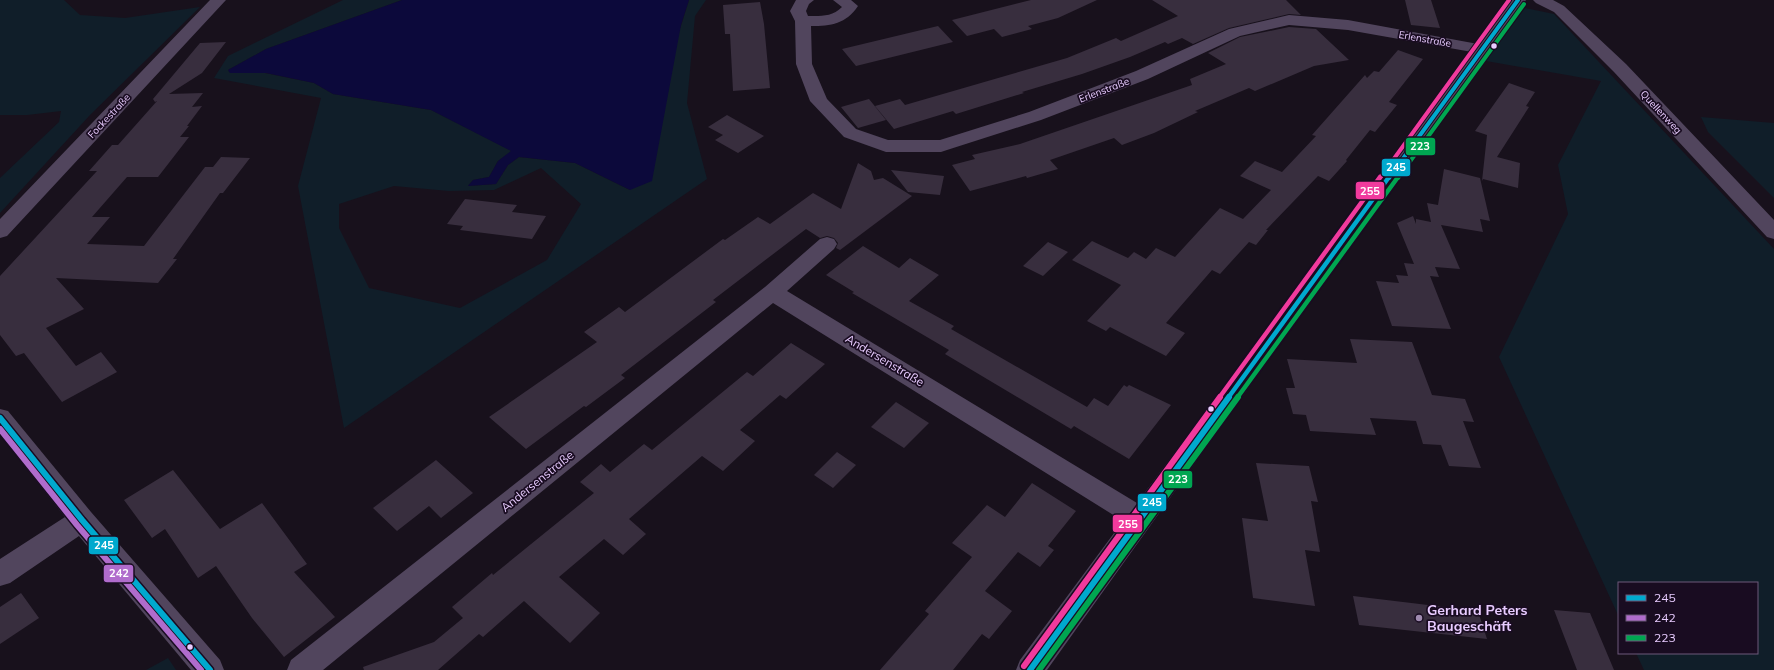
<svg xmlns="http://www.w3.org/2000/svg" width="1774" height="670" viewBox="0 0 1774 670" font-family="Mulish,sans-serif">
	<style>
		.green { fill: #101e29; fill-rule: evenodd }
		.water { fill: #0c093b }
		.building { fill: #382e3e }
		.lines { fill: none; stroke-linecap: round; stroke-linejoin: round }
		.minor { fill: #51455d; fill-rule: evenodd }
		.bus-1-far2-casing { stroke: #190c21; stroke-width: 6 }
		.bus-1-far1-casing { stroke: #190c21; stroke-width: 8 }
		.bus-1-casing { stroke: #190c21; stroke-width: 9 }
		.bus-2-casing { stroke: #190c21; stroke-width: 9 }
		.bus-3-far2-casing { stroke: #190c21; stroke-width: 6 }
		.bus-3-far1-casing { stroke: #190c21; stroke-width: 8 }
		.bus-3-casing { stroke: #190c21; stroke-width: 9 }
		.bus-4-far2-casing { stroke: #190c21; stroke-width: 6 }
		.bus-4-far1-casing { stroke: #190c21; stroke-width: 8 }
		.bus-4-casing { stroke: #190c21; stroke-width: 9 }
		.bus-1-far2 { stroke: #00a9ce; stroke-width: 4 }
		.bus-1-far1 { stroke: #00a9ce; stroke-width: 4.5 }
		.bus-1 { stroke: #00a9ce; stroke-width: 6 }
		.bus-2 { stroke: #b06ccc; stroke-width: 6 }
		.bus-3-far2 { stroke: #00a651; stroke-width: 4 }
		.bus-3-far1 { stroke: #00a651; stroke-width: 4.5 }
		.bus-3 { stroke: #00a651; stroke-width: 6 }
		.bus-4-far2 { stroke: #f13a9d; stroke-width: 4 }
		.bus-4-far1 { stroke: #f13a9d; stroke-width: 4.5 }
		.bus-4 { stroke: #f13a9d; stroke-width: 6 }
		.bus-dot { fill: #e8ccff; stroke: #190c21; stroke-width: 1.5 }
		.poi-dot { fill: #9f8bb0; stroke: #190c21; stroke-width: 1.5 }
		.labels { text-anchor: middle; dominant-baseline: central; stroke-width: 3.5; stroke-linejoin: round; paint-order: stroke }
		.far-street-label { font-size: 10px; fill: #e8ccff; stroke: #190c21 }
		.street-label { font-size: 12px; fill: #e8ccff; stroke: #190c21 }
		.near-poi-label { font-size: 14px; font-weight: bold; fill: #e8ccff; stroke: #190c21; text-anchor: start }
		.line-badge { stroke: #190c21; stroke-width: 1.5 }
		.badge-label { font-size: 11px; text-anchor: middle; font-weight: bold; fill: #fff }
	</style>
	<rect width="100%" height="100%" fill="#18111c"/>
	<path class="green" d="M0,0H64L80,15L125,18L200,7L90,115L0,213V178L59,122L61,111L27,115H0Z
		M343,0H402L266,49L228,70L230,73H265L314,83L333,94L431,110L512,151L498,161L489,177L473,180L468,186L496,184L508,165L519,157L575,163L630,190L689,0H706L695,16L687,103L707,179L344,428L298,186L321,98L214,78L228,56ZM541,168L581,204L547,260L460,308L369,288L339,228V204L394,186L449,191L494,190Z
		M1525,8L1554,14L1774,249V670H1644L1636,653H1757V583H1619V617L1499,357L1568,214L1558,165L1601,81L1486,61Z
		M1701,117L1774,123V198L1708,132Z
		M168,658L176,670H146Z"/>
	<path class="water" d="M402,0H689L681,25L652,181L630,190L575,163L519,157L508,165L496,184L468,186L473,180L489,177L498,161L511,151L431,110L333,94L314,83L266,73H230L228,70L266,49Z"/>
	<path class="building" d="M1031,0H1097L1058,18L1028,26L1032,29L1002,37L994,29L967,36L952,20Z
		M1152,0H1286L1301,15L1289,14L1229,28L1193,44L1182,38L1168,44L1165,42L1130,57L1082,74L1022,92L1024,93L956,114L953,111L894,129L875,106L900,99L905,105L1067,58L1116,38L1121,41L1178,16Z
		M1405,0H1431L1440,28L1411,25Z
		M760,2L764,24L770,88L733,91L730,34H725L723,5Z
		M938,26L953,42L856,66L842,49Z
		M1289,27L1316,29L1349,60L1314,66L1255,91L1249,88L1195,111L1198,112L1154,133L1122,145L1114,138L1050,160L1058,169L1027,178L1026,176L970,191L952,165L975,159L972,155L1020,144L1192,85L1190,79L1226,64L1208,53L1240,37Z
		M226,42L202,73L169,94L203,93L192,107L202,106L187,126H189L180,137H189L158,177H127L92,217H110L87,244L144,246L205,167H213L221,157L250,158L223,193H220L173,259H177L158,283L56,278L84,309L46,328L76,366L101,352L117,372L62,402L24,353L16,356L0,335V276L97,171H89L112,145H118L157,101L155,102L153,99L200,43Z
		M1398,50L1423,59L1389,102L1397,105L1375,132L1370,130L1346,160L1347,161L1329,181L1318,176L1266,230H1268L1256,245L1249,242L1220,274L1212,270L1166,323L1185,333L1166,356L1110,327L1106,331L1087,321L1121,285L1072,260L1092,241L1128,258L1134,252L1146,259L1156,248L1175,257L1220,208L1243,219L1271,190L1240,176L1255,161L1282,172L1316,136L1312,135L1365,75L1367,78L1374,71L1379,72Z
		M1509,83L1535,92L1526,106L1529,107L1497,157L1520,163L1518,188L1483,179L1482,181L1487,135L1475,131Z
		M869,99L886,120L858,128L841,107Z
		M727,115L764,136L738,153L715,140L723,135L708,127Z
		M858,163L871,171L874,180L883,178L912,196L840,250L836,248L838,243L834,238L827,236L820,238L806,229L713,300L716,302L621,375L625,378L586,407L584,406L526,449L489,417L597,342L584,332L619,307L625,312L723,239L725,240L758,217L770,224L813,193L841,209Z
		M1444,169L1480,178L1490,221L1480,219L1483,232L1441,225L1460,269L1435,267L1439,277L1430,276L1451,329L1392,326L1376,281L1399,283L1396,275L1408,276L1404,263L1414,264L1397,223L1413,216L1416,224V219L1431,222L1427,203L1438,205Z
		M891,170L944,176L940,195L908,192Z
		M465,199L517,205L512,212L546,216L532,239L460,230L463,226L447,224Z
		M1048,242L1068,252L1043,276L1023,266Z
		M863,246L899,268L910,258L939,275L909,301L954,326L951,329L1087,407L1094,398L1108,406L1124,385L1127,387L1129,385L1171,405L1129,459L1074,426L1071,429L945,354L949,350L852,293L854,292L826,275Z
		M1350,339L1412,342L1432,395L1465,399L1474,422L1463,421L1481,468L1449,466L1441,445L1423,444L1416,421L1370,418L1376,435L1310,431L1306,415L1293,414L1286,388H1295L1287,359L1357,363Z
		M791,343L825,364L786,399L780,395L740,430L755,441L723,471L702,456L629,519L646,534L623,555L604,539L559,577L600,613L570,643L524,601L483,637L479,634L438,670H364L363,667L434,642L463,618L452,607L492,573L493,575L594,493L580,482L601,464L610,472L644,444L652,450L747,372L753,376Z
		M896,402L929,423L904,448L871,427Z
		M837,452L856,465L833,488L814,475Z
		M436,460L473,493L441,518L429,506L397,531L373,508Z
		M1256,463L1309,466L1318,502L1311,501L1320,552L1305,550L1315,606L1253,598L1242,518L1268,521Z
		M173,470L220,529L262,503L307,564L294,572L335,617L284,657L252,618L216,566L198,578L165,529L152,538L124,500Z
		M1032,483L1076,511L1048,546L1054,550L1040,567L1018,552L985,591L1012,611L989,639L982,634L953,670H880L929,614L925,611L972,557L952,543L987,505L1005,517Z
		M21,593L39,618L0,644V607Z
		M1353,596L1478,611L1487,639L1359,625Z
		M1554,610L1590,613L1614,670H1577Z"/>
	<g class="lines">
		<path class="minor" d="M210,0H226L7,236L0,238V219Z
			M796,0H814L809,4L806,11L808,16C821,16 832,17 842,7L833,0H851L858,6C846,24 831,26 811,26L812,64L827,99L856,129L888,140H940L1029,112L1136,71L1229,29L1289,15L1348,20L1478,44L1510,0H1526L1047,670H1016L1020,660L1123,521L773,303L323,670H287L291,660L765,287L820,239L827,237L834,239L837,244L834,249L787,291L1137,503L1472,52L1348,30L1289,25L1240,36L1148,79L1041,120L947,150L941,152H886L844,137L810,101L796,64L795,21L790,11Z
			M1533,0H1553L1564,6L1626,64L1774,220V239L1767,237L1614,72L1554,12L1536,3Z
			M0,409L8,411L91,512L220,660L224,670H191L79,536L10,583L0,586V559L65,517L0,435Z"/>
		<g class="bus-1-far2-casing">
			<path id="bus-1-far2" d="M1389,178L1518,0"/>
		</g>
		<g class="bus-1-far1-casing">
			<path id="bus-1-far1" d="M1228,398L1389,177"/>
		</g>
		<g class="bus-1-casing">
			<path id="bus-1" d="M0,418L82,520L210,670
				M1030,670L1229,397"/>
		</g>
		<g class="bus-2-casing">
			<path id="bus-2" d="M0,429L77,525L201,670"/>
		</g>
		<g class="bus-3-far2-casing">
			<path id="bus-3-far2" d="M1398,178L1524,4"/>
		</g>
		<g class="bus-3-far1-casing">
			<path id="bus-3-far1" d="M1237,398L1398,177"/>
		</g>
		<g class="bus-3-casing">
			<path id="bus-3" d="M1039,670L1238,397"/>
		</g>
		<g class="bus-4-far2-casing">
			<path id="bus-4-far2" d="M1380,178L1509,0"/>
		</g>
		<g class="bus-4-far1-casing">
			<path id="bus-4-far1" d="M1219,398L1380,177"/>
		</g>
		<g class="bus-4-casing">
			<path id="bus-4" d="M1024,666L1220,397"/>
		</g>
		<use href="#bus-1-far2" class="bus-1-far2"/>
		<use href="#bus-1-far1" class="bus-1-far1"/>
		<use href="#bus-1" class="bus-1"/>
		<use href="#bus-2" class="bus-2"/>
		<use href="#bus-3-far2" class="bus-3-far2"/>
		<use href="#bus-3-far1" class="bus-3-far1"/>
		<use href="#bus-3" class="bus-3"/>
		<use href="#bus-4-far2" class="bus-4-far2"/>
		<use href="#bus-4-far1" class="bus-4-far1"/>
		<use href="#bus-4" class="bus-4"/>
	</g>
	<g class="bus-dot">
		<circle cx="1494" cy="46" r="3.5"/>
		<circle cx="1211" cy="409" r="3.5"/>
		<circle cx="190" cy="647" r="3.5"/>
	</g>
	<circle class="poi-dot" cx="1419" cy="618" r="4"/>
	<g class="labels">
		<g class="far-street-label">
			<text transform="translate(1425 39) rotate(10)">Erlenstraße</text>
			<text transform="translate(1104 90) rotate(-21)">Erlenstraße</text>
			<text transform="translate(1661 112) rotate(47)">Quellenweg</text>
			<text transform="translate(109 116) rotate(-47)">Fockestraße</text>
		</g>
		<g class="street-label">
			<text transform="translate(885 360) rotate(31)">Andersenstraße</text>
			<text transform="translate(537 481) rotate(-39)">Andersenstraße</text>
		</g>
		<g class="near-poi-label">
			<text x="1427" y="610">Gerhard Peters<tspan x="1427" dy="16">Baugeschäft</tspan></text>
		</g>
	</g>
	<g class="line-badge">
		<rect x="1405" y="137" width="31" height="19" rx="4" fill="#00a651"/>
		<rect x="1381" y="158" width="30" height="19" rx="4" fill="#00a9ce"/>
		<rect x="1355" y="181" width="30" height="19" rx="4" fill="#f13a9d"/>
		<rect x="1163" y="470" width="30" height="19" rx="4" fill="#00a651"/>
		<rect x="1137" y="493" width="30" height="19" rx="4" fill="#00a9ce"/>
		<rect x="1112" y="514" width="31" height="19" rx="4" fill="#f13a9d"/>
		<rect x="88" y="536" width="31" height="19" rx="4" fill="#00a9ce"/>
		<rect x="103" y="564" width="31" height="19" rx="4" fill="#b06ccc"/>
	</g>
	<g class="badge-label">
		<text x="1420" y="150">223</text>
		<text x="1396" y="171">245</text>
		<text x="1370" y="195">255</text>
		<text x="1178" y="483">223</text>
		<text x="1152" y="506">245</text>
		<text x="1128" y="528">255</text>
		<text x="104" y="549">245</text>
		<text x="119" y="577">242</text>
	</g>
	<rect x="1618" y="582" width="140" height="72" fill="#190c21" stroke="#6c597a"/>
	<rect x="1626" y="595" width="20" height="6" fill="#00a9ce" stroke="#6c597a"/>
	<text x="1654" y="602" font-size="12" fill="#e8ccff">245</text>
	<rect x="1626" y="615" width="20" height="6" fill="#b06ccc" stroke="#6c597a"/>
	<text x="1654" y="622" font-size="12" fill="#e8ccff">242</text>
	<rect x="1626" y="635" width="20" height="6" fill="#00a651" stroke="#6c597a"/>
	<text x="1654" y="642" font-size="12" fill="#e8ccff">223</text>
</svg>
